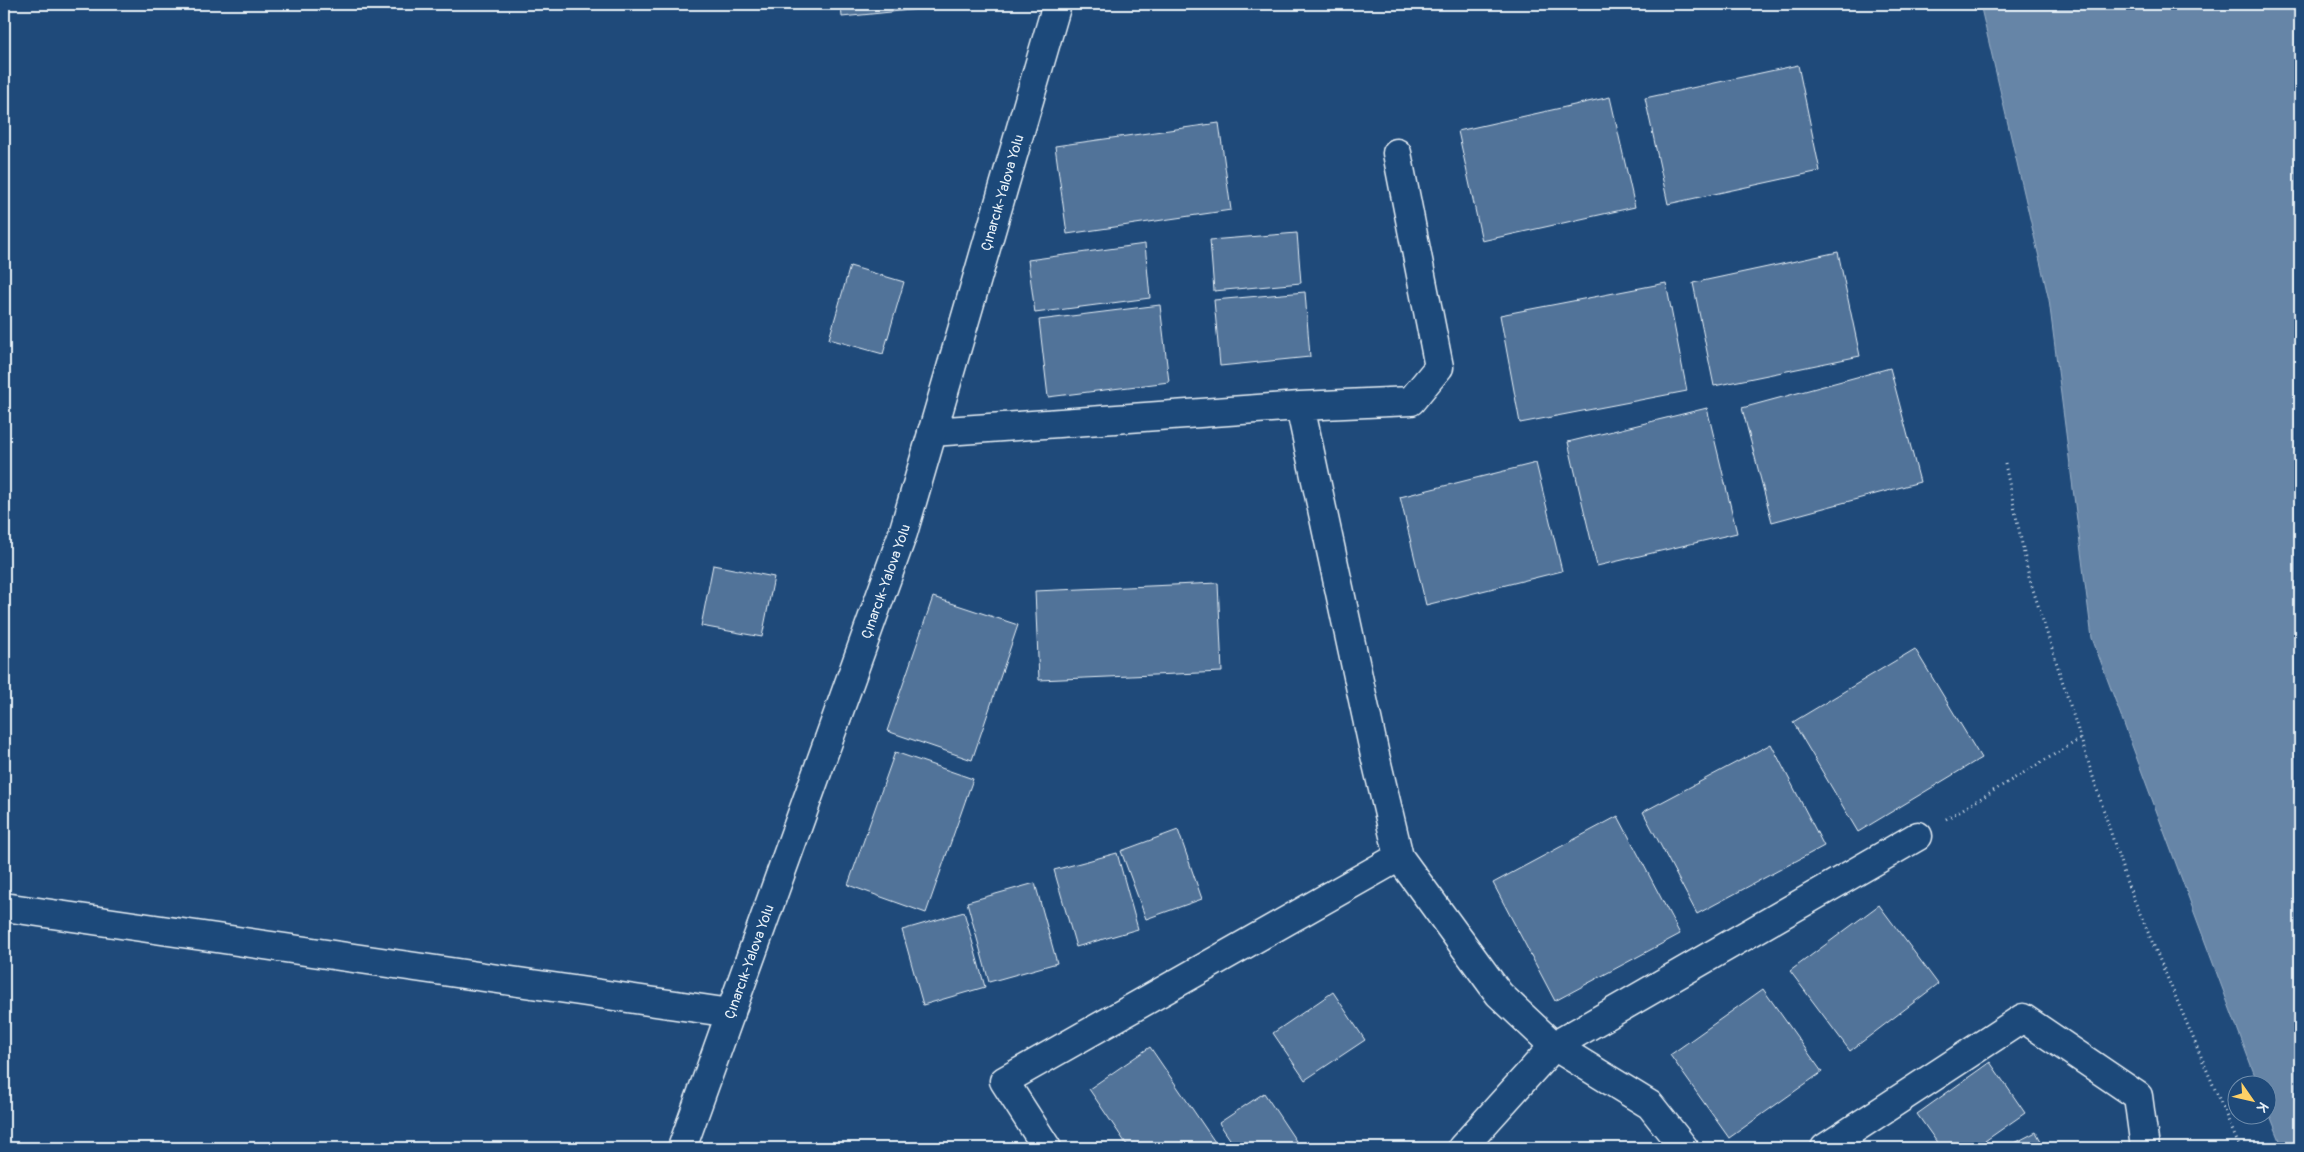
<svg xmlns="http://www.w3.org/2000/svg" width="2304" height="1152" viewBox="0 0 2304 1152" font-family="Pangolin,sans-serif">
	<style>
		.water { fill: #6685a7; stroke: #9ab0c7 }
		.building { fill: #517399; stroke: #e8f1f8 }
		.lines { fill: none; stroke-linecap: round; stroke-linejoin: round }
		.minor-casing { stroke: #e8f1f8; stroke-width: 31 }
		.tertiary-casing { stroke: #e8f1f8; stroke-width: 31 }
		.path { stroke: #e8f1f8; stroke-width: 3; stroke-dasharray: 1 4; stroke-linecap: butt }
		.minor { stroke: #1f4a7a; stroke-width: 28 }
		.tertiary { stroke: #1f4a7a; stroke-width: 28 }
		.labels { text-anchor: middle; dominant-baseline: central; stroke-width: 4.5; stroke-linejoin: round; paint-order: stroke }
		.street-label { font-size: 14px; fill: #e8f1f8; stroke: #1f4a7a }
	</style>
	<rect width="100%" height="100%" fill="#1f4a7a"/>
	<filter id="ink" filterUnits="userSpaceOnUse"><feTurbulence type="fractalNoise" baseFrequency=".02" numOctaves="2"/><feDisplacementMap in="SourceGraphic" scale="10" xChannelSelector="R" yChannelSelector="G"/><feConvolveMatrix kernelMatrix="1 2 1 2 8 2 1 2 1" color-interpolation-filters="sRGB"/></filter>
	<g filter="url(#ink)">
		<path class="water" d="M1980,4H2300V1148H2283L2267,1108L2266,1084H2258L2092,638L2049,300Z"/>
		<path class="building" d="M841,4H959V5L842,17Z
			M1798,65L1820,171L1668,204L1645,98Z
			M1610,97L1635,207L1482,241L1458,131Z
			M1219,123L1231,210L1067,234L1055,146Z
			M1297,233L1301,283L1214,291L1210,240Z
			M1145,244L1150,298L1035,313L1028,260Z
			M1838,252L1860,356L1714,386L1693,283Z
			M850,266L904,282L883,354L829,339Z
			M1666,283L1687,391L1520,423L1500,315Z
			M1305,292L1310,357L1220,366L1214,300Z
			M1160,305L1169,382L1048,397L1039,320Z
			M1890,368L1920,482L1772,522L1742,408Z
			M1707,408L1737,533L1597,566L1568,442Z
			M1536,463L1562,571L1426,605L1400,497Z
			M713,565L774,577L762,637L701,626Z
			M1218,583L1222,672L1039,680L1035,591Z
			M933,597L1018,625L972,760L887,731Z
			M1915,649L1981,758L1858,832L1793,722Z
			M1771,744L1824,846L1697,914L1643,812Z
			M895,752L973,779L926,913L848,885Z
			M1618,816L1680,934L1555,1001L1493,883Z
			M1178,830L1202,899L1146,919L1121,851Z
			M1117,853L1138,929L1076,947L1054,870Z
			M1035,883L1057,963L989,982L967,902Z
			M1879,905L1938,984L1850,1051L1790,971Z
			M964,912L985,987L923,1005L902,930Z
			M1763,989L1822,1072L1729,1138L1670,1055Z
			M1333,992L1365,1040L1305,1080L1273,1033Z
			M1150,1047L1219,1148H1129L1089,1089Z
			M1990,1062L2025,1113L1975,1148H1941L1917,1114Z
			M1264,1093L1296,1141L1285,1148H1236L1219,1123Z
			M2036,1132L2045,1148H2005Z"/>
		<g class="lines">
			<g class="minor-casing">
				<path id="minor" d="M1300,406L1374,751L1399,857L1499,994L1554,1046L1650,1105L1684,1148
					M932,432L1300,406L1411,401L1439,367L1397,153
					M4,907L731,1013
					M1047,1148L1004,1081L1399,857
					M1462,1148L1554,1046L1918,836
					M1825,1148L2023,1018L2138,1096L2145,1148"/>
			</g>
			<g class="tertiary-casing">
				<g id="tertiary">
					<path id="s1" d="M682,1148L903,533L1057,4"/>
				</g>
			</g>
			<path class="path" d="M2005,464L2029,577L2127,883L2240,1148
				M1946,819L2082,738"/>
			<use href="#minor" class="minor"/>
			<use href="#tertiary" class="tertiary"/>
		</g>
	</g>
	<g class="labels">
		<g class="street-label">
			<text stroke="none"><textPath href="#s1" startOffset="1008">Çınarcık-Yalova Yolu</textPath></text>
			<text stroke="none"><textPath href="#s1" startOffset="602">Çınarcık-Yalova Yolu</textPath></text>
			<text stroke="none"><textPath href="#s1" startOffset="198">Çınarcık-Yalova Yolu</textPath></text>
		</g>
	</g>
	<rect width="2304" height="1152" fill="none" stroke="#1f4a7a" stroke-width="20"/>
	<rect x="10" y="10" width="2284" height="1132" fill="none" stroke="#e8f1f8" stroke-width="2" filter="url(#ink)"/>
	<g transform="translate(2252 1100) rotate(124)"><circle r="24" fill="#1f4a7a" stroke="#6f8dac"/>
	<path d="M0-4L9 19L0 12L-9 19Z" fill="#ffd166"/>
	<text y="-8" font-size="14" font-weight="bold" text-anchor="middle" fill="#e8f1f8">K</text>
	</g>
</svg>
